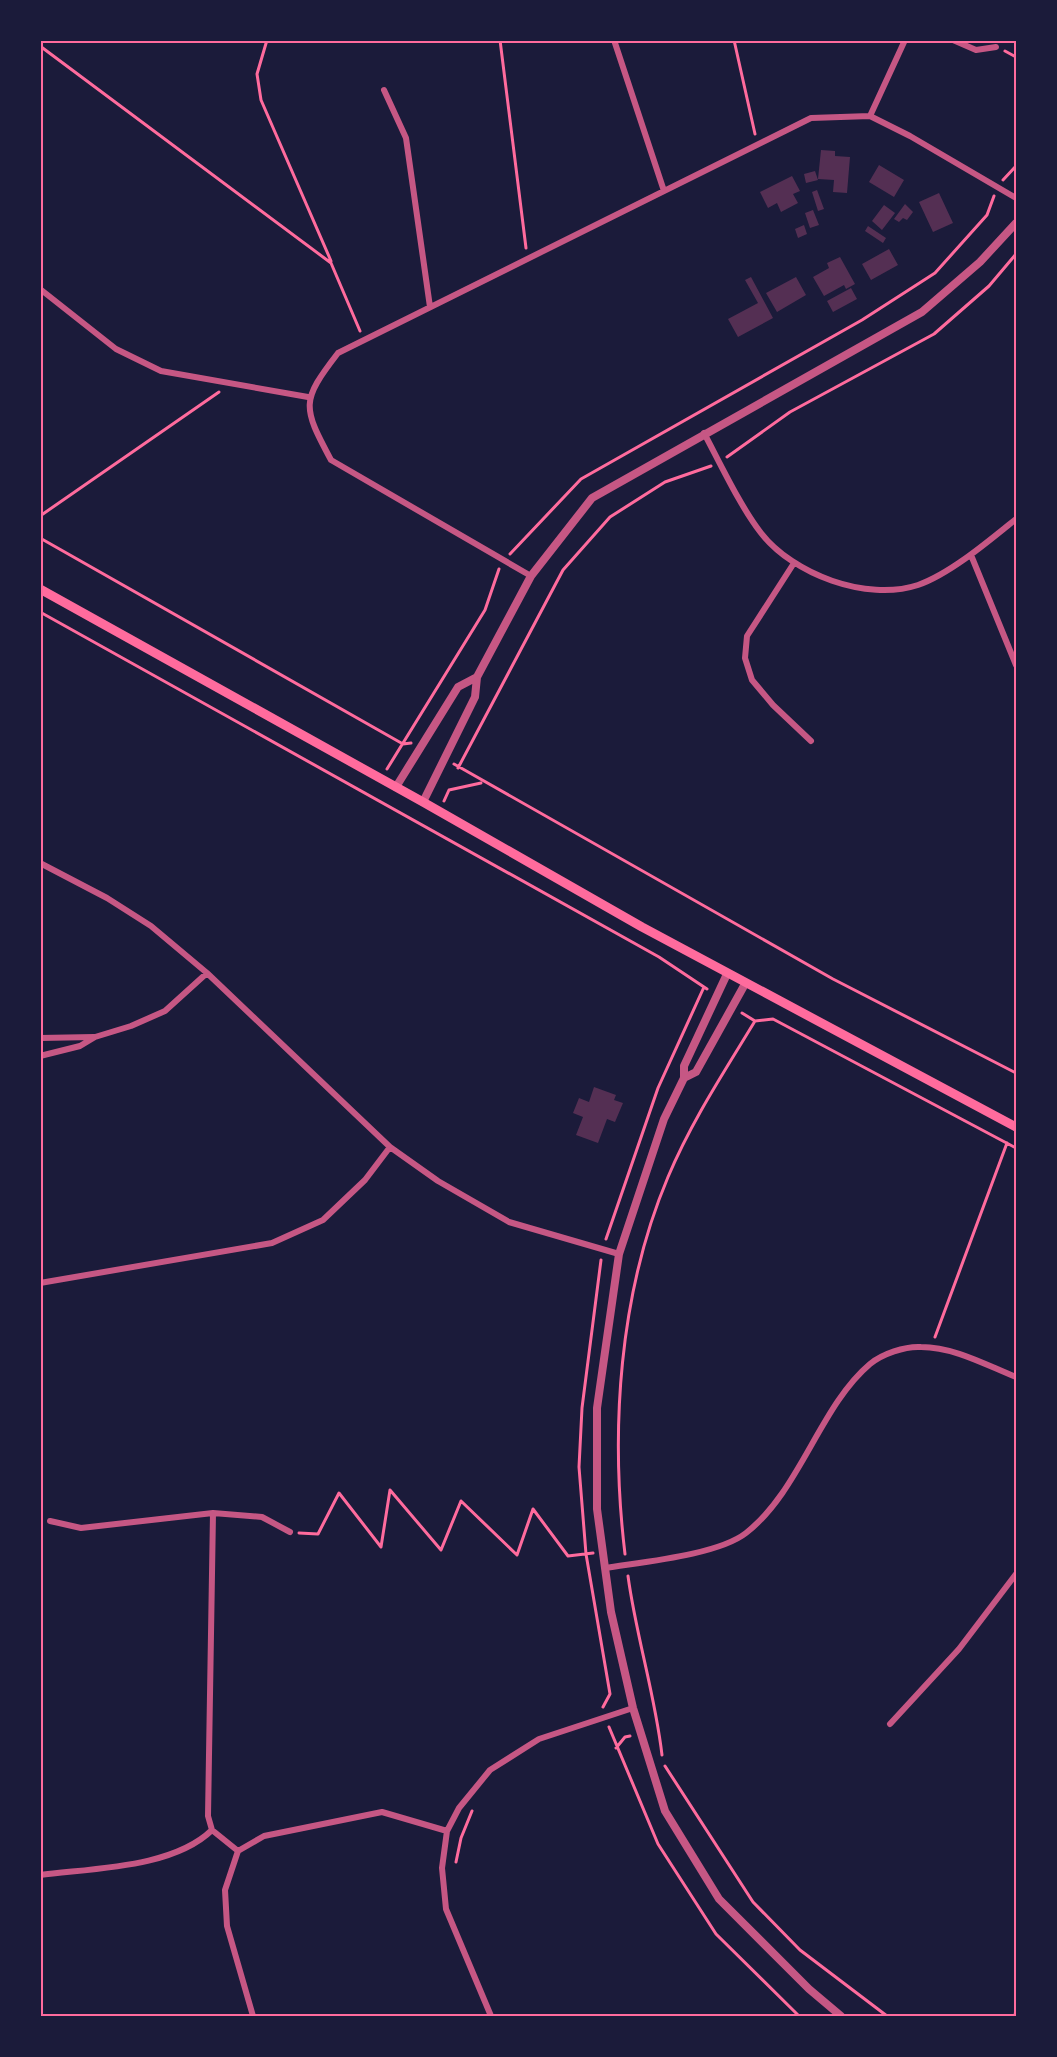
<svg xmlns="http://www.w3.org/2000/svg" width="1057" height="2057" viewBox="0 0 1057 2057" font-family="'Space Grotesk',sans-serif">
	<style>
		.building { fill: #542f53 }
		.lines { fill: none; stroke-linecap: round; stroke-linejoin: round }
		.path { stroke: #ff6b9d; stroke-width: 3 }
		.minor { stroke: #c65784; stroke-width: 6 }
		.tertiary { stroke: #c65784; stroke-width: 8 }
		.secondary { stroke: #ff6b9d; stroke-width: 9 }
		.neatline { fill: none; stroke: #ff6b9d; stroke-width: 2 }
	</style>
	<rect width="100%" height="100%" fill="#1b1b3a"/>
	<path class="building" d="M821,150L835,151V156L850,157L847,193L833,192L834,180L818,179Z
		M879,165L904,180L894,197L869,182Z
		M815,171L818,180L806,183L804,174Z
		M792,176L800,191L793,194L798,203L781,212L777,203L768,208L760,192Z
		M817,190L824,209L818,211L812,192Z
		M939,193L953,223L933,232L919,202Z
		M905,204L913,212L907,220L903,218L899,222L894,219Z
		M884,205L895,213L882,230L872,221Z
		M813,210L819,225L810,228L805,213Z
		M804,225L807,234L798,238L795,229Z
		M868,226L886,238L883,243L865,231Z
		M889,249L898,265L871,280L862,264Z
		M840,257L855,284L846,289L844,285L824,296L813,277L829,268L827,263Z
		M751,277L773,318L738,337L728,319L758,303L745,280Z
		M796,277L806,295L777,312L766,293Z
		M851,288L857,299L833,312L827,301Z
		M594,1087L616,1095L614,1100L623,1103L615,1122L607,1119L598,1143L576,1135L583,1117L573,1113L579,1098L589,1102Z"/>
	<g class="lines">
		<path class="path" d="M267,40L257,74L261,100L331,261
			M500,40L526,248
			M734,40L755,134
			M40,46L331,263L360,331
			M1005,51L1016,57
			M1003,180L1016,166
			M727,457L790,412L934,334L989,286L1016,254
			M40,516L219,392
			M40,538L403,744L411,743
			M510,554L581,479L862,320L935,273L987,215L994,196
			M40,612L659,957L707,989
			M454,764L833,979L1016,1073
			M458,768L563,570L610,517L665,482L711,466
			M387,769L485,610L499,569
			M444,801L449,790L481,783
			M742,1013L755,1021L773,1019L1016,1148
			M606,1239L658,1088L704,987
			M601,1260L582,1408L579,1467L586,1554L610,1694L603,1707
			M935,1337L1007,1143
			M299,1533L318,1534L339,1493L381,1547L390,1490L441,1550L461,1501L517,1555L533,1509L568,1556L593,1553
			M625,1554C610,1430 619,1293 668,1177C691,1122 724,1072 755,1021
			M628,1576C636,1636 655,1694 662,1755
			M609,1727L658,1844L716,1934L799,2016
			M616,1748L625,1737L630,1736
			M665,1766L753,1902L800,1950L887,2016
			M456,1862L461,1838L472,1811
			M1015,2016L1016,2008"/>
		<path class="minor" d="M614,40L664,191
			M953,40L976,50L996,47
			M384,90L406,138L430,307
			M870,116L905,40
			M40,289L116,349L161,371L308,397
			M704,433C720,463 740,506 761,533C793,574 866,602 918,585C950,574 990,540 1016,519
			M971,555L1016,665
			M794,563L747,636L745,658L752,680L773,705L811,741
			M531,576L331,460C302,406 301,401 338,353L811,118L870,116L910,136L1016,198
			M40,863L107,898L151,926L207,973L390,1147L438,1181L509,1222L619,1254
			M40,1038L94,1037
			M40,1056L80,1046L95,1037L131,1026L165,1011L207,973
			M40,1283L272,1243L323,1220L365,1180L390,1147
			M213,1513L208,1816L212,1830L238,1851
			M50,1521L81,1528L213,1513L262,1517L290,1532
			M605,1568C642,1562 718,1555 746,1533C800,1491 820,1406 870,1364C882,1354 905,1346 921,1347C954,1347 986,1365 1016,1377
			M890,1724L959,1649L1016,1574
			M40,1875C94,1868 173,1868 212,1830
			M253,2016L227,1926L225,1890L238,1851L264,1836L382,1812L447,1831
			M491,2016L446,1909L442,1868L447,1831L459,1808L490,1770L539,1739L633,1708"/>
		<path class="tertiary" d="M396,787L458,687L477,677
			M423,802L475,697L477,677L531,576L592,498L922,312L980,262L1016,223
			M727,974L684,1066V1078L664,1119L619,1254L597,1408V1509L611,1612L633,1708L665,1811L719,1899L809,1989L841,2016
			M684,1078L696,1072L745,984"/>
		<path class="secondary" d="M40,589L423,802L642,927L1016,1127"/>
	</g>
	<rect width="1057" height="2057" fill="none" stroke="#1b1b3a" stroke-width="84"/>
	<rect x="42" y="42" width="973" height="1973" class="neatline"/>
</svg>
